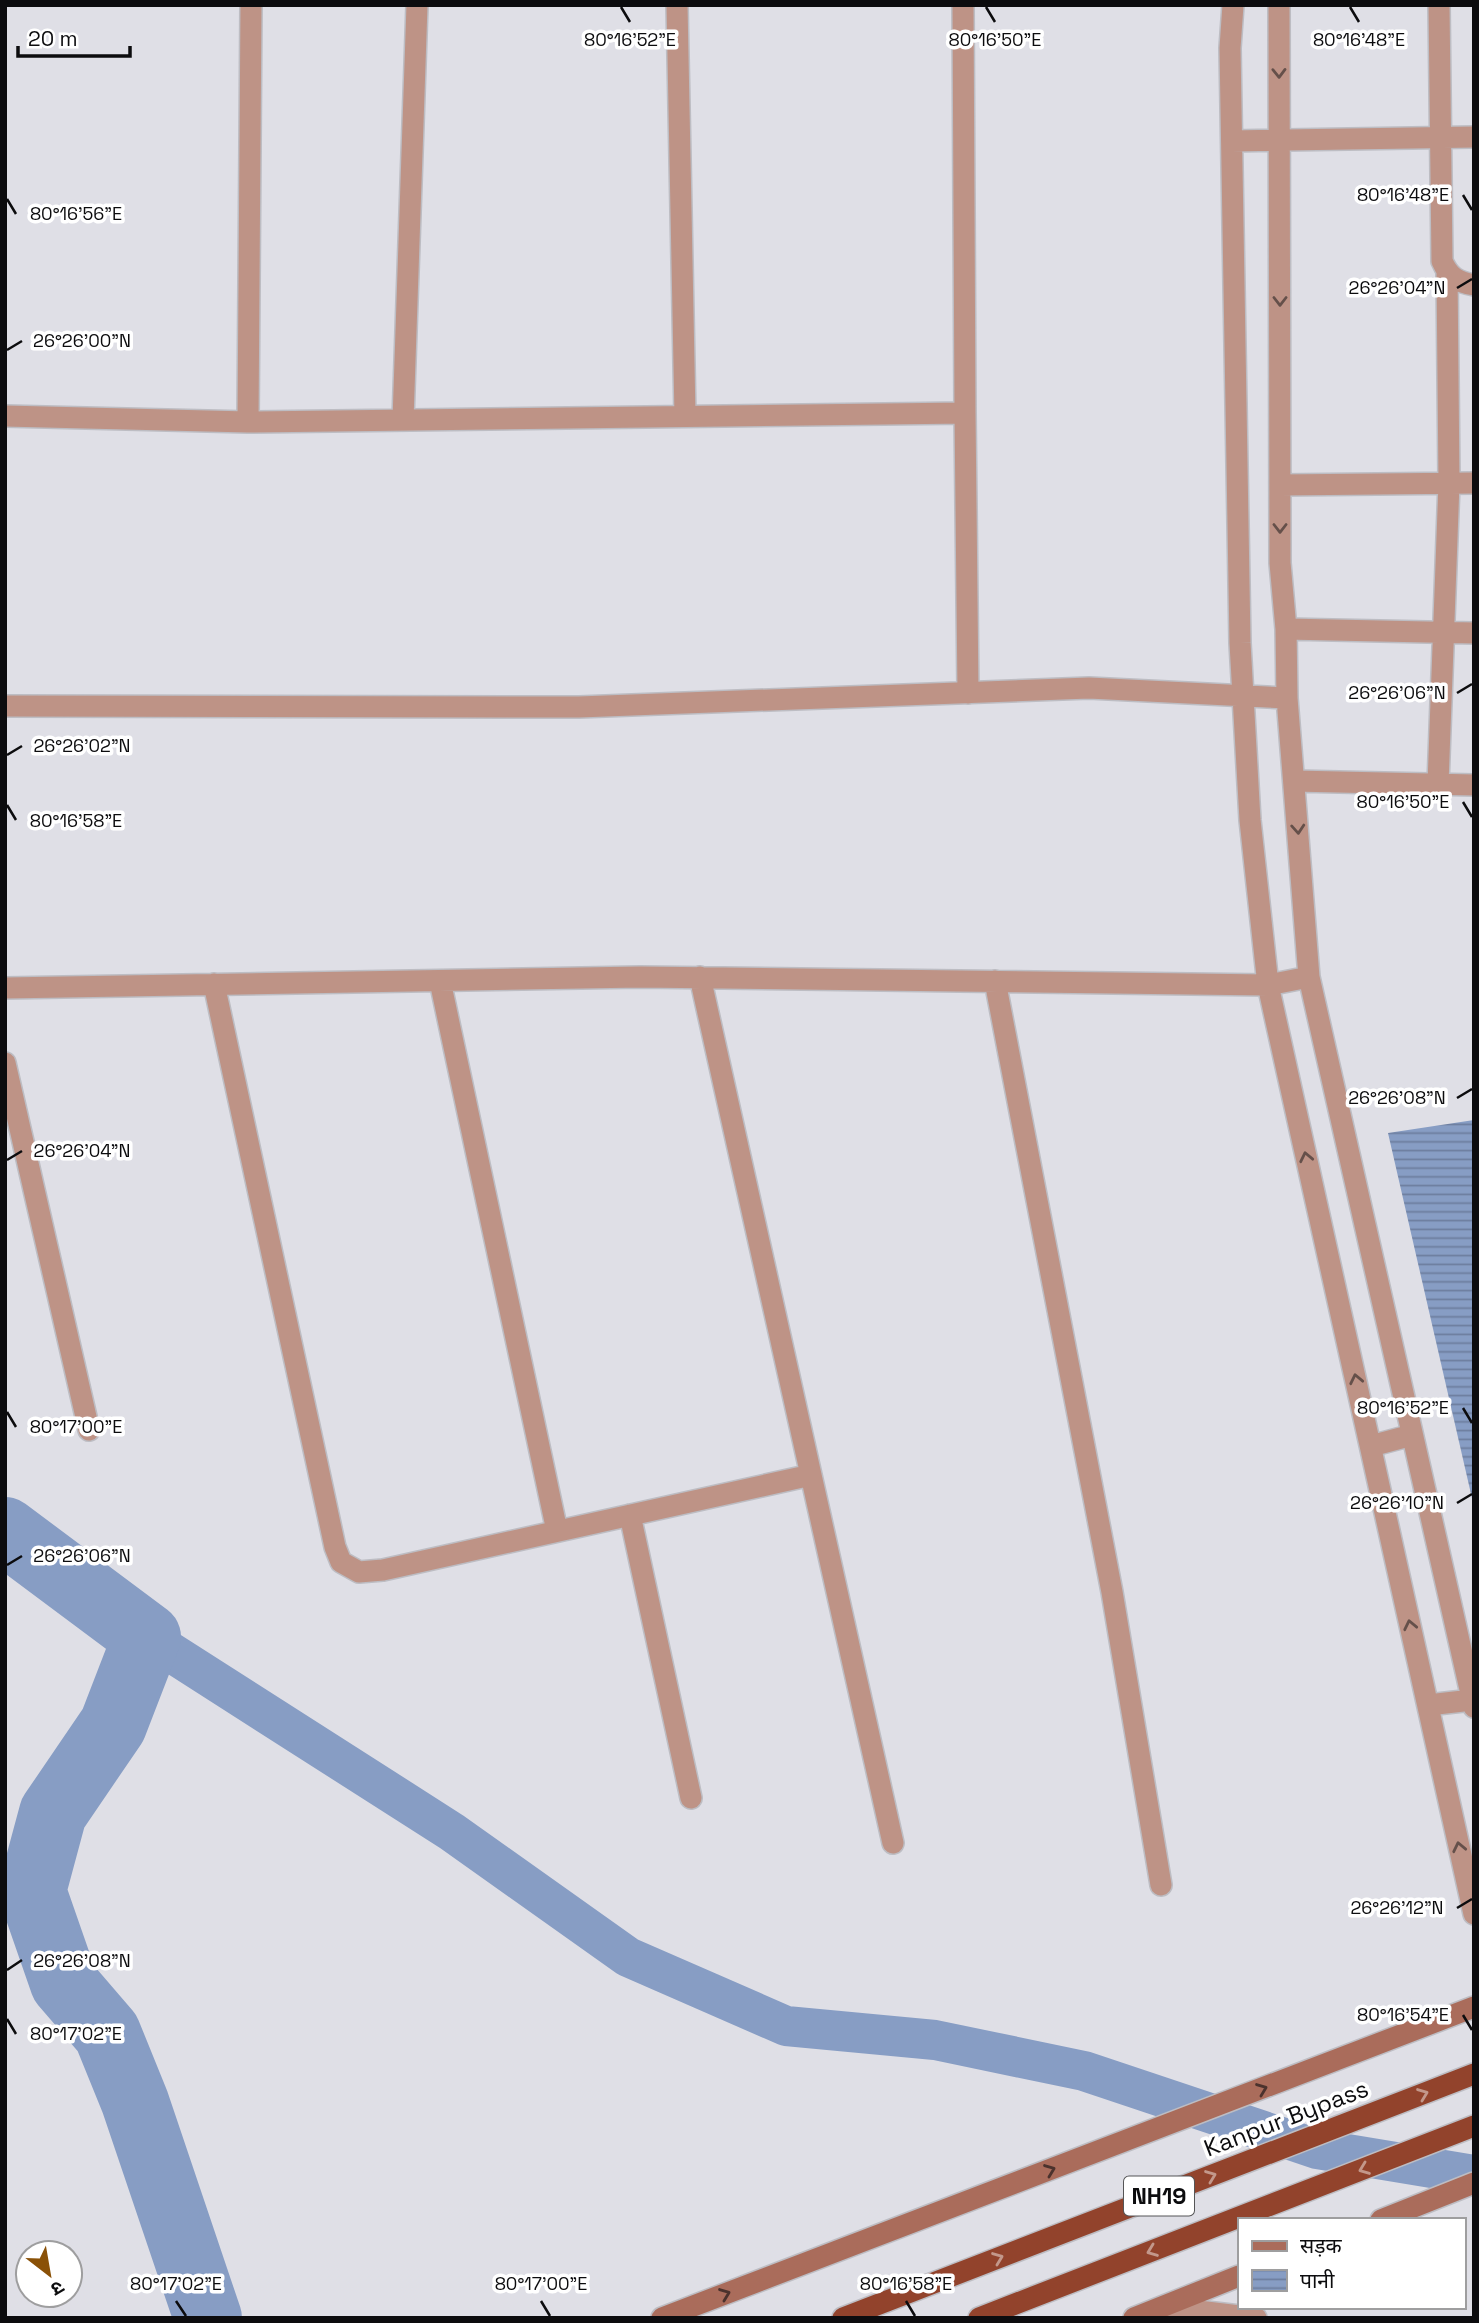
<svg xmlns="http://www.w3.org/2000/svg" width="1479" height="2323" viewBox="0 0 1479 2323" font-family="'Space Grotesk','Noto Sans Devanagari',sans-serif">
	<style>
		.water { fill: url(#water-rules) }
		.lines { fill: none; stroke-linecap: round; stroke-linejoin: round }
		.canal { stroke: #879dc4; stroke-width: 40 }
		.river { stroke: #879dc4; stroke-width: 68 }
		.minor-casing { stroke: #bdbdc3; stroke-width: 24 }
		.secondary-casing { stroke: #bdbdc3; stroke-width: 24 }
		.trunk-casing { stroke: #bdbdc3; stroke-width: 24 }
		.minor { stroke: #be9386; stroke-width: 21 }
		.secondary { stroke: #aa6c5b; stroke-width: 21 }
		.trunk { stroke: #92432c; stroke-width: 21 }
		.oneway { stroke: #65504a }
		.oneway2 { stroke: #4b322d }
		.oneway3 { stroke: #c3988b }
		.ticks { fill: none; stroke: #0c0c0e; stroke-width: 2.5 }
		.labels { text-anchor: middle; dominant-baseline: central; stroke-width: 7; stroke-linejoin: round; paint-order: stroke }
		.shield { fill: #fff; stroke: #555556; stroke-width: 2 }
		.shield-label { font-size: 23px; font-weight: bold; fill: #0c0c0e }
		.street-label { font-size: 24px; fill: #0c0c0e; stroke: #fff }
		.ticks-label { font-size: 18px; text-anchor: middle; fill: #0c0c0e; stroke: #fff; stroke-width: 7; stroke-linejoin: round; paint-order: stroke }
	</style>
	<defs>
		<pattern id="water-rules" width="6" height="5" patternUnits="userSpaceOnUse" patternTransform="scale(1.75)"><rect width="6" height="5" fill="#879dc4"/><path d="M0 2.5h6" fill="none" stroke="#6d7e9e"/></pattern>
	</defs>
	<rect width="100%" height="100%" fill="#dfdfe6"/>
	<path class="water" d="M1474,1120V1507L1388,1133Z"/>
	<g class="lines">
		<path class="canal" d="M147,1637L452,1832L628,1957L786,2026L935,2040L1084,2071L1317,2149L1474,2175"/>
		<path class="river" d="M5,1531L147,1637L113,1725L53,1813L32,1891L64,1983L107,2033L135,2102L208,2318"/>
		<g class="minor-casing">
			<path id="minor" d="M251,5L248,422L965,413L963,5
				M677,5L685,416
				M1233,5L1230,48L1240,643L1250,820L1268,985L1474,1914
				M1279,5L1280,563L1286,629L1287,698L1309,977L1474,1707
				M1439,5L1442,261C1449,277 1457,282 1474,285
				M1232,141L1474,137
				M965,413L968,693
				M5,416L248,422
				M403,420L417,5
				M1280,485L1474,483
				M1286,629L1474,633
				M5,706L579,707L1089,688L1287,698
				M1294,781L1474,785
				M1438,784L1449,483L1447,272
				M700,977L893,1843
				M440,981L557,1531
				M995,981L1112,1592L1161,1885
				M214,984L335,1547L341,1562L359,1572L383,1570L811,1475
				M5,988L640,977L1268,985L1309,977
				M5,1063L89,1430
				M1371,1446L1412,1435
				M630,1515L691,1798
				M1428,1705L1472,1700
				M1165,2307L1256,2318"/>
		</g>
		<g class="secondary-casing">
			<path id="secondary" d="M1381,2220L1474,2183
				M662,2318L1474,2007
				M1134,2318L1239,2276"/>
		</g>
		<g class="trunk-casing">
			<path id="trunk" d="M843,2318L1474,2074
				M979,2318L1474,2126"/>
		</g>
		<use href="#minor" class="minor"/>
		<use href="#secondary" class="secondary"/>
		<use href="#trunk" class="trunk"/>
	</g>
	<defs><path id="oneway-chevron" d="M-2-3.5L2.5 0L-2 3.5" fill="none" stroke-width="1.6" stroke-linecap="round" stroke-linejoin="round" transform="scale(1.75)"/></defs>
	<g class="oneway">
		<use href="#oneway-chevron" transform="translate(1279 73) rotate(89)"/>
		<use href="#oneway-chevron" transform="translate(1280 301) rotate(90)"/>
		<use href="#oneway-chevron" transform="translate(1280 528) rotate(90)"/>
		<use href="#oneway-chevron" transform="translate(1298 829) rotate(86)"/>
		<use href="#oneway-chevron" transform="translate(1306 1157) rotate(-102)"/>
		<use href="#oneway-chevron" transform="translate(1356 1379) rotate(-102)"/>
		<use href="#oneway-chevron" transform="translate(1410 1625) rotate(-102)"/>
		<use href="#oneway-chevron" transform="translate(1459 1847) rotate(-102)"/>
	</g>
	<g class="oneway2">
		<use href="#oneway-chevron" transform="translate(1262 2089) rotate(-21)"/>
		<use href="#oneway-chevron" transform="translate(1050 2170) rotate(-21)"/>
		<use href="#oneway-chevron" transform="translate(725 2294) rotate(-21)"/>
	</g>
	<g class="oneway3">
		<use href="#oneway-chevron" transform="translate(1423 2094) rotate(-21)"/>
		<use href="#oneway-chevron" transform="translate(1364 2169) rotate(159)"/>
		<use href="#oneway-chevron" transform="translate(1211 2176) rotate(-21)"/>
		<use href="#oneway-chevron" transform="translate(1152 2251) rotate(159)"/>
		<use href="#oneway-chevron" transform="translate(998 2258) rotate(-21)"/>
	</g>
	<path class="ticks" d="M621,7L630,22M986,7L995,22M1350,7L1359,22M1463,195L1472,210M7,199L16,214M1457,288L1472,279M7,350L22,341M1457,693L1472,684M7,755L22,746M1463,802L1472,817M7,805L16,820M1457,1098L1472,1089M7,1160L22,1151M1463,1408L1472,1423M7,1412L16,1427M1457,1503L1472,1494M7,1565L22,1556M1457,1908L1472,1899M7,1970L22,1960M1463,2015L1472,2030M7,2019L16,2034M176,2301L186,2316M541,2301L550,2316M906,2301L915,2316"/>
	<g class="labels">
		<rect class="shield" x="1124" y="2176.5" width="70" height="39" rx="5"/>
		<g class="shield-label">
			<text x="1159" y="2196">NH19</text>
		</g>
		<g class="street-label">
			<text transform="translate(1286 2118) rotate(-21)">Kanpur Bypass</text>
		</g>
	</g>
	<g class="ticks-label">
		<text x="630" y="46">80°16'52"E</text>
		<text x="995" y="46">80°16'50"E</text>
		<text x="1359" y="46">80°16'48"E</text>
		<text x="1403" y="201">80°16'48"E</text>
		<text x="76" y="220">80°16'56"E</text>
		<text x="1397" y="294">26°26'04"N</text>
		<text x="82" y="347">26°26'00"N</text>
		<text x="1397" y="699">26°26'06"N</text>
		<text x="82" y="752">26°26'02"N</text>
		<text x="1403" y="808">80°16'50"E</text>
		<text x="76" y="827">80°16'58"E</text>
		<text x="1397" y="1104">26°26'08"N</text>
		<text x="82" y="1157">26°26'04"N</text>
		<text x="1403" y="1414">80°16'52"E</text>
		<text x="76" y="1433">80°17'00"E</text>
		<text x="1397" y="1509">26°26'10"N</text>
		<text x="82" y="1562">26°26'06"N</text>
		<text x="1397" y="1914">26°26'12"N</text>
		<text x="82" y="1967">26°26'08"N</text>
		<text x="1403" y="2021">80°16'54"E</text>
		<text x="76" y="2040">80°17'02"E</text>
		<text x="176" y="2290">80°17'02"E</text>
		<text x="541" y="2290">80°17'00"E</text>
		<text x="906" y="2290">80°16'58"E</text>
	</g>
	<rect width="1479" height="2323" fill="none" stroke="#0c0c0e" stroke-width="14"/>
	<rect x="1238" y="2218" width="228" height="91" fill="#ffffff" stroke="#9e9e9f" stroke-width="2"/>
	<rect x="1252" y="2241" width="35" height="10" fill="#aa6c5b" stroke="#9e9e9f" stroke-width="2"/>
	<text x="1300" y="2253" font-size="21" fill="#0c0c0e">सड़क</text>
	<rect x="1252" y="2270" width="35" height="21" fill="url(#water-rules)" stroke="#9e9e9f" stroke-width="2"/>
	<text x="1300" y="2288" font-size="21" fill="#0c0c0e">पानी</text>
	<g transform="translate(49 2274) rotate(149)"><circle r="33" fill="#ffffff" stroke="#9e9e9f" stroke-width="2"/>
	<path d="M0-5L12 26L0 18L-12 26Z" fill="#8a5107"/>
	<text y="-10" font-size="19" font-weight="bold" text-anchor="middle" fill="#0c0c0e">उ</text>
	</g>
	<path d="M18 46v10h112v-10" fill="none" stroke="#0c0c0e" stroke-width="3.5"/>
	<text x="28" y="46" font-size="21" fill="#0c0c0e" stroke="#ffffff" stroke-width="5" paint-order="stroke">20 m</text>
</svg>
